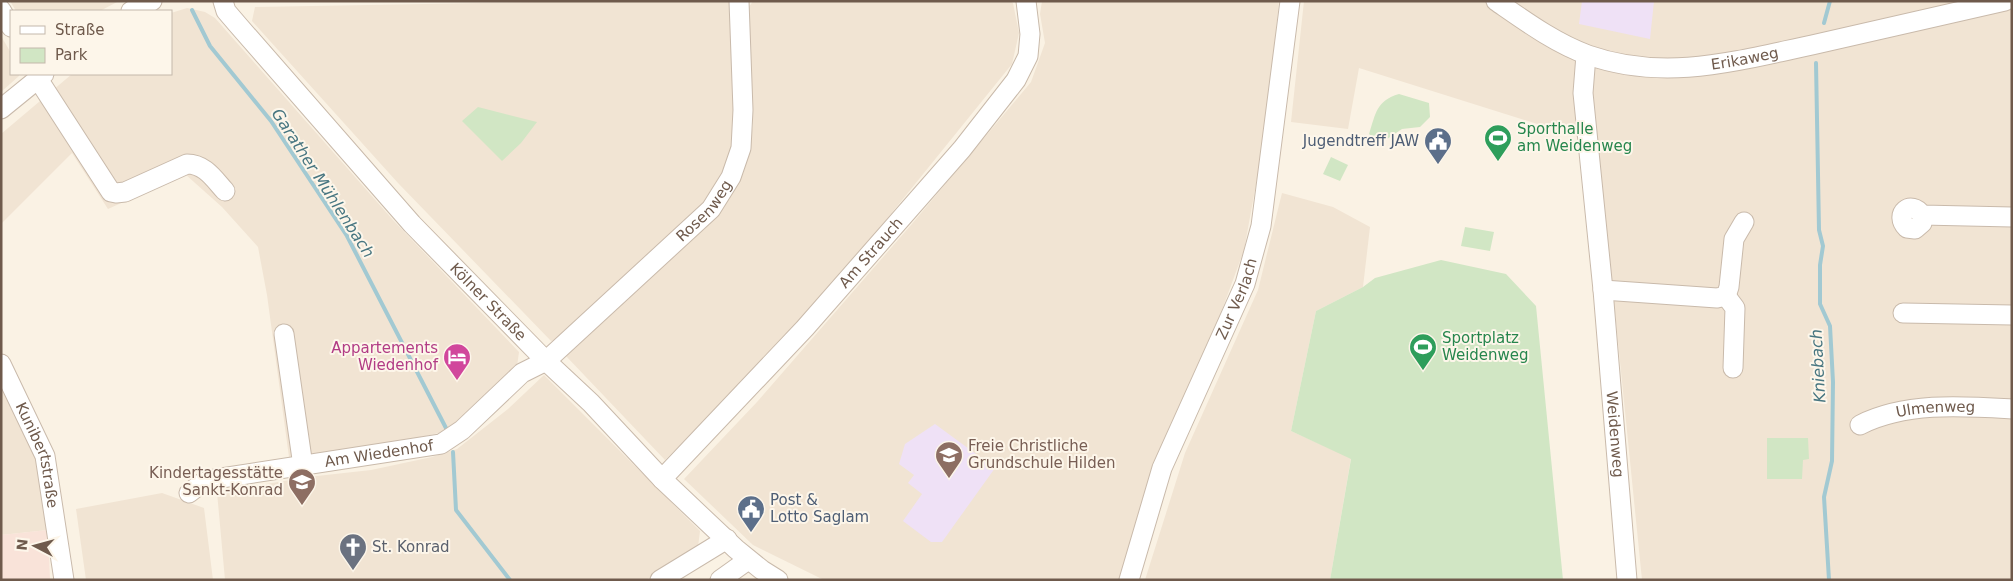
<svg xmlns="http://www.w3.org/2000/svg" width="2013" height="581" viewBox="0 0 2013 581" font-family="'DejaVu Sans',sans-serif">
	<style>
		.residential { fill: #f1e4d3 }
		.commercial { fill: #f9e3d9 }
		.education { fill: #efe1f6 }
		.green { fill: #d1e6c4 }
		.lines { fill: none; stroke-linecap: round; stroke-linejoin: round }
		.stream { stroke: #a2c9d2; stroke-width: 4 }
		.minor-casing { stroke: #c9baab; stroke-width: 21 }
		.minor { stroke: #fff; stroke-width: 19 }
		.labels { text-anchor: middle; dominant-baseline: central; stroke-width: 4; stroke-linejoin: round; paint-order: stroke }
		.street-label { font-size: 15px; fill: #6f5a4c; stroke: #fdf6ea }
		.leisure-label { font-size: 15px; fill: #27864d; stroke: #fdf6ea; text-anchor: start }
		.service-label { font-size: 15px; fill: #4e5e75; stroke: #fdf6ea; text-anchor: end }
		.hotel-label { font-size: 15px; fill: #b23c85; stroke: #fdf6ea; text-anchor: end }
		.education-label { font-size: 15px; fill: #785e54; stroke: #fdf6ea; text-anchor: start }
		.worship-label { font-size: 15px; fill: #5b616d; stroke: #fdf6ea; text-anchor: start }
		.water-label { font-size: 16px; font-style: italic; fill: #487681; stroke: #fdf6ea }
	</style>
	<rect width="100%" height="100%" fill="#faf2e4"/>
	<path class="residential" d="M10,1H119L100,11H16Z
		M595,1H732L736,144L724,179L711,197L563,338L551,341L398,183L252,21L255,7Z
		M753,1H1010L1013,3L1019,33L1012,64L869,241L790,333L785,334L732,392L665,460L565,355L705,223L743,174L753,126L749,7Z
		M1042,1H1279L1265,135L1244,250L1215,329L1158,453L1121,580H824L753,545L684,479L757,402L911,225L1031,82L1045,43L1040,14Z
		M1304,1H2012V580H1642L1598,143L1359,68L1348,129L1291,122Z
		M187,8L205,12L215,18L393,220L519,352L517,366L469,414L439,433L389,444L289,457L267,295L258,247L222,207L185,174L108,209L72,153L1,224V134L72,74H171V13Z
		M1,36L11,53V74H19V76L1,92Z
		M1282,193L1333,207L1370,227L1363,287L1316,311L1291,431L1351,458L1330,580H1145L1185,453L1258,290Z
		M544,375L700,531L698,547L646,580H225L217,492L308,477L371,470L432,457L457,449L508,409Z
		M1,384L36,455L48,530L1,535Z
		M162,493L204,508L213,580H86L76,509Z"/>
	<path class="commercial" d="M48,530L50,580H1V535Z"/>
	<path class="education" d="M1582,1H1654L1650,39L1579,24Z
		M935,424L995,468L942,542H931L903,521L922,494L908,483L914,475L899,464L905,444Z"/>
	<path class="green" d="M1399,94L1429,103L1430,117L1420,127L1402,129L1381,143L1369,134C1376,113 1376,101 1399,94Z
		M478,107L537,122L521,143L502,161L462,121Z
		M1331,157L1348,165L1340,181L1323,174Z
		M1465,227L1494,232L1490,251L1461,246Z
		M1441,260L1506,274L1536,306L1563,580H1330L1351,459L1291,431L1316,311L1363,287L1375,278Z
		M1767,438H1808L1809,459L1803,460L1802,479H1767Z"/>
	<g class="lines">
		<path class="stream" d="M192,10L210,46L271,121L347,236L447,430
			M1824,23L1830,1
			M1816,63L1819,230L1823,246L1820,265V304L1830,326L1833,382L1832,461L1824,497L1829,580
			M453,452L456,510L510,580"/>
		<g class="minor-casing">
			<g id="minor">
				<path id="s1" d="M223,1L226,11L238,25L412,224L546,361L591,403L662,479L736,549L762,570L778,580"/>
				<path id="s2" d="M1496,1C1525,21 1555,43 1588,55C1665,82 1736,61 1812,45C1876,31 1940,16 2005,1"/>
				<path d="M1,10L11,27"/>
				<path d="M131,11L152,1"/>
				<path id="s3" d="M1586,55L1583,93L1603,290L1627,580"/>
				<path d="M38,79L111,192L116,193L125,192L187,164C205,164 214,179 225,191"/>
				<path d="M1,109L44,74"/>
				<path d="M1922,215V223L1915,229L1907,228C1893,214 1911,199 1922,215L2012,217"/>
				<path d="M1603,290L1717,298L1726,296L1729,287L1734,239L1744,222"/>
				<path d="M1726,296L1735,308L1733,368"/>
				<path d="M1903,313L2012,315"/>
				<path d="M284,334L303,466"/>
				<path id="s4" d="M1,364L45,456L64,580"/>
				<path id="s5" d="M1860,425C1905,402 1962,406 2012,409"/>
				<path id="s6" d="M662,479L805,328L962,149L1016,80L1028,56L1030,34L1026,1"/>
				<path id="s7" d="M189,493L202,483L215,479L441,444L462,430L522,373L546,361L711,209L731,177L741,148L743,110L739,1"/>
				<path d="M660,580L727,539"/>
				<path d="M720,580L748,560"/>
				<path id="s8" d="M1129,580L1162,468L1245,284L1261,226L1290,1"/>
			</g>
		</g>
		<use href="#minor" class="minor"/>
	</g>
	<defs>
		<g id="stadium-pin" transform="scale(1.4375)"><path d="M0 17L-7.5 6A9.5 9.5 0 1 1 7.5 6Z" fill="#2e9e5b" stroke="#fdf6ea"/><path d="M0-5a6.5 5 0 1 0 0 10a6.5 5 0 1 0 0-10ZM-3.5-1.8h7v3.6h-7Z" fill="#fff"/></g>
		<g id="civic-pin" transform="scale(1.4375)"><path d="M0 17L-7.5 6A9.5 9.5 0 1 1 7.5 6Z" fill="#5c6f8a" stroke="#fdf6ea"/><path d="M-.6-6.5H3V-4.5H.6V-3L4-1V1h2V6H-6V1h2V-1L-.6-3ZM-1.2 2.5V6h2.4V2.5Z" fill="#fff"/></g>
		<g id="hotel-pin" transform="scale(1.4375)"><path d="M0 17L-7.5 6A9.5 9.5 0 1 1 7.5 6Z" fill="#d1479c" stroke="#fdf6ea"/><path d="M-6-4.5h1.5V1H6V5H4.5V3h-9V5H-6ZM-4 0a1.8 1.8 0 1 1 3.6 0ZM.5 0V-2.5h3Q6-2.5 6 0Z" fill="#fff"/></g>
		<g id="school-pin" transform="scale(1.4375)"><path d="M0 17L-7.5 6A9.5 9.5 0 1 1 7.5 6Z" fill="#8d6e63" stroke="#fdf6ea"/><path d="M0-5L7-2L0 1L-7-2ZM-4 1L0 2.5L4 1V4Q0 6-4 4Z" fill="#fff"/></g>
		<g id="church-pin" transform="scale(1.4375)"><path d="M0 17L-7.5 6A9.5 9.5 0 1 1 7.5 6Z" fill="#6b7280" stroke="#fdf6ea"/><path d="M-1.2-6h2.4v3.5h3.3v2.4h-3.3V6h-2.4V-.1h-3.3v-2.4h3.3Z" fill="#fff"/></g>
	</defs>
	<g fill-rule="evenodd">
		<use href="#stadium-pin" x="1498" y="138"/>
		<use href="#civic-pin" x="1438" y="141"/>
		<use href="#stadium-pin" x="1423" y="347"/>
		<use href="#hotel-pin" x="457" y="357"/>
		<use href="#school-pin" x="949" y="455"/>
		<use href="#school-pin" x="302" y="482"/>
		<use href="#civic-pin" x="751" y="509"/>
		<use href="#church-pin" x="353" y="547"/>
	</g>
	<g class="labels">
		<g class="street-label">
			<text stroke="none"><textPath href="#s2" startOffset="266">Erikaweg</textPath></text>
			<text stroke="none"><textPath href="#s7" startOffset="612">Rosenweg</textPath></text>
			<text stroke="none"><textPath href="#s6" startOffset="308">Am Strauch</textPath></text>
			<text stroke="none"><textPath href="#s8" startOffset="302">Zur Verlach</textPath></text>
			<text stroke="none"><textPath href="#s1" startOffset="402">Kölner Straße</textPath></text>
			<text stroke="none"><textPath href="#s5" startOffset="78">Ulmenweg</textPath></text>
			<text stroke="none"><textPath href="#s3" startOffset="381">Weidenweg</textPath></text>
			<text stroke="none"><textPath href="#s7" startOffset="196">Am Wiedenhof</textPath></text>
			<text stroke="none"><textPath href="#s4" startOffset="99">Kunibertstraße</textPath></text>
		</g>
		<g class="leisure-label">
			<text x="1517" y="129">Sporthalle<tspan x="1517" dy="17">am Weidenweg</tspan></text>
			<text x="1442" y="338">Sportplatz<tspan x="1442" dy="17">Weidenweg</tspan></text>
		</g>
		<g class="service-label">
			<text x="1419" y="141">Jugendtreff JAW</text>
			<text x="770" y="500" text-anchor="start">Post &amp;<tspan x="770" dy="17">Lotto Saglam</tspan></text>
		</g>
		<g class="hotel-label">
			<text x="438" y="348">Appartements<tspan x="438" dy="17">Wiedenhof</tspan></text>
		</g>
		<g class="education-label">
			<text x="968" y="446">Freie Christliche<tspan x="968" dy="17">Grundschule Hilden</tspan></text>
			<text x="283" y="473" text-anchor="end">Kindertagesstätte<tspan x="283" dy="17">Sankt-Konrad</tspan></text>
		</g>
		<g class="worship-label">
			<text x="372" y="547">St. Konrad</text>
		</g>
		<g class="water-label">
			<text transform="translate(323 183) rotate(57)">Garather Mühlenbach</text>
			<text transform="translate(1818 366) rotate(-93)">Kniebach</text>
		</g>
	</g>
	<rect width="2013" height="581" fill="none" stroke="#6f5a4c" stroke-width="5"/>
	<rect x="10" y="10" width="162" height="65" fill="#fdf6ea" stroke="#c4b8ab"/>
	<rect x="20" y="26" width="25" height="8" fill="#ffffff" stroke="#c4b8ab"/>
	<text x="55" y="35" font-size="15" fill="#6f5a4c">Straße</text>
	<rect x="20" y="48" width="25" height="15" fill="#d1e6c4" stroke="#c4b8ab"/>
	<text x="55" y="60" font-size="15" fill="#6f5a4c">Park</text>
	<g transform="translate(35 546) rotate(276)" stroke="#fdf6ea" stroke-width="4" paint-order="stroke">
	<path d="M0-4L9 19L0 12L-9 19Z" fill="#6f5a4c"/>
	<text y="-8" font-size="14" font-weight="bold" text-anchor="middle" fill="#6f5a4c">N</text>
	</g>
</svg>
